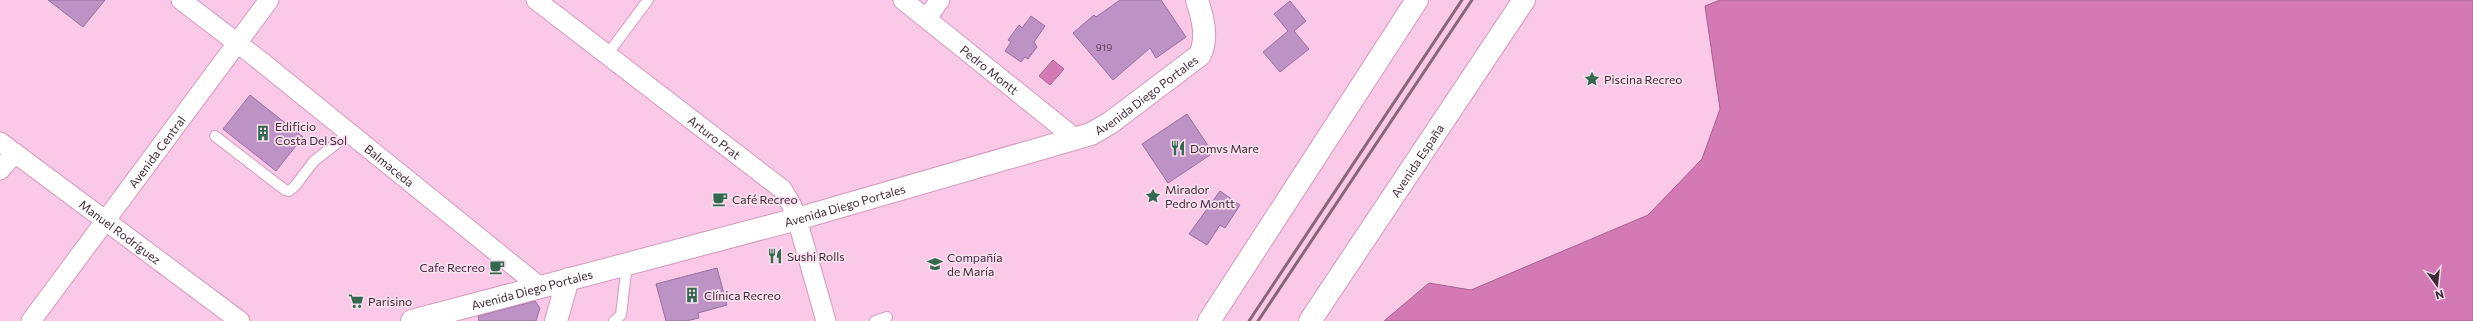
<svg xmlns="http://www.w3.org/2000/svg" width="2473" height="321" viewBox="0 0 2473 321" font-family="Commissioner,sans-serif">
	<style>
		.water { fill: #d37ab4; stroke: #a7628f }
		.building { fill: #bd92c4; stroke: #9970a0 }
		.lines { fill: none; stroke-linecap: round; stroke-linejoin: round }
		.service-casing { stroke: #d499be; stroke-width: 12 }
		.minor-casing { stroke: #d499be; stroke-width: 21 }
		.tertiary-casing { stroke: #d499be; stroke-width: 24 }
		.primary-casing { stroke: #d499be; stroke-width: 24 }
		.service { stroke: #fff; stroke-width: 10 }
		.minor { stroke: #fff; stroke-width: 19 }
		.tertiary { stroke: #fff; stroke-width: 22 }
		.primary { stroke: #fff; stroke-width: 22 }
		.rail { stroke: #87667a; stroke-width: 3 }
		.labels { text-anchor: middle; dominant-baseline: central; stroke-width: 3.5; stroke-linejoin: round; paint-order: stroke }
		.number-label { font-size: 10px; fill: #60445b }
		.street-label { font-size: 12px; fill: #412a38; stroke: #f8dfee }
		.poi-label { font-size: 12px; fill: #412a38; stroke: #f8dfee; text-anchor: start }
	</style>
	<rect width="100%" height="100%" fill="#fac9e7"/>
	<path class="water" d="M1720,0H2473V321H1384L1429,283L1471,290L1648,215L1702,159L1720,109L1705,6Z
		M1053,60L1064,69L1050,85L1039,76Z"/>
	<path class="building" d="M48,0H105L83,27Z
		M1120,0H1161L1186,37L1156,58L1150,48L1113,80L1073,33L1094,15L1096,17Z
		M1290,1L1306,21L1294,31L1309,49L1280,72L1263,52L1288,31L1274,14Z
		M1031,16L1045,26L1034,42L1037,47L1028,59L1025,57L1021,62L1005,51L1011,42L1008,40L1019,25L1022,28Z
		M250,95L303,137L276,171L223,129Z
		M1187,114L1213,153L1168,183L1142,144Z
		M1220,191L1240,205L1225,228L1220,225L1207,245L1189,234Z
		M717,268L727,305L698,313L699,318L686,321H666L656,284Z
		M535,301L540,308L536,321H479L478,316Z"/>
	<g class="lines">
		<g class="service-casing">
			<path id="service" d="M607,55L648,0
				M215,136L285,190L289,191L295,186L314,161L350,133
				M614,321L621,315L627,264
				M875,321L887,317"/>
		</g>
		<g class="minor-casing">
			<g id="minor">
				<path id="s1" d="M181,0L258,59L540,287"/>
				<path id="s2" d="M536,0L782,189L791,204L797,219L826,321"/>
				<path id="s3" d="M903,0L1076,139"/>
				<path d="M927,18L940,0"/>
				<path id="s4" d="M0,142L240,321"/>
				<path d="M0,170L15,153"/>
				<path id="s5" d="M31,321L269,0"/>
			</g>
		</g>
		<g class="tertiary-casing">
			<g id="tertiary">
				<path id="s6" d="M412,321L797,219L1091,134L1110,123L1200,55C1208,37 1203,19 1197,0"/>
				<path d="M556,321L568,279"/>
			</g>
		</g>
		<g class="primary-casing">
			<g id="primary">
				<path d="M1209,321L1417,0"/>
				<path id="s7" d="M1310,321L1524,0"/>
			</g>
		</g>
		<use href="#service" class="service"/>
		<use href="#minor" class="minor"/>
		<use href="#tertiary" class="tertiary"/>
		<use href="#primary" class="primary"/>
		<path class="rail" d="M1249,321L1462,0
			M1258,321L1472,0"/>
	</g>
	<defs>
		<g id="sight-bare" transform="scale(1.2)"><path d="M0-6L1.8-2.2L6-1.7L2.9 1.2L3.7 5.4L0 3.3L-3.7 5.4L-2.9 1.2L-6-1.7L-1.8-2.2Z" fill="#32694f" stroke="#f8dfee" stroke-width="2.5" paint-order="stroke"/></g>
		<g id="building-bare" transform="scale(1.2)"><path d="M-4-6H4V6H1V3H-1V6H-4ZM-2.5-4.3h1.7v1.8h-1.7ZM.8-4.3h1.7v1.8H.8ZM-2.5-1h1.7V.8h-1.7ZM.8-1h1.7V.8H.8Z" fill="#32694f" stroke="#f8dfee" stroke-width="2.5" paint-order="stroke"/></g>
		<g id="restaurant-bare" transform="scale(1.2)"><path d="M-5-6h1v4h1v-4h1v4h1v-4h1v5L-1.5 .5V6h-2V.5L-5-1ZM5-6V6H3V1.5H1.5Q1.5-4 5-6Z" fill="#32694f" stroke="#f8dfee" stroke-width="2.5" paint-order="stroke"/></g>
		<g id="cafe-bare" transform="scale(1.2)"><path d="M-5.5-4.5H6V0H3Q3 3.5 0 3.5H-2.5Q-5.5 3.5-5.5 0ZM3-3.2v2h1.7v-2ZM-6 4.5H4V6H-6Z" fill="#32694f" stroke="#f8dfee" stroke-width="2.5" paint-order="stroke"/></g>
		<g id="school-bare" transform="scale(1.2)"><path d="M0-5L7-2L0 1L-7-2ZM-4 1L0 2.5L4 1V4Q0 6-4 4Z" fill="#32694f" stroke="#f8dfee" stroke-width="2.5" paint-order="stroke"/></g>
		<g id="supermarket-bare" transform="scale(1.2)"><path d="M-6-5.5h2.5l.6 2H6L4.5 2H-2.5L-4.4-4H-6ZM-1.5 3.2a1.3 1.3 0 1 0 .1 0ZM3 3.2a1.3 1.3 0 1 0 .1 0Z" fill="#32694f" stroke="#f8dfee" stroke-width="2.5" paint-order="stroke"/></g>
	</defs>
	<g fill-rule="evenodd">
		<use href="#sight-bare" x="1592" y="79"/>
		<use href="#building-bare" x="263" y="133"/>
		<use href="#restaurant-bare" x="1178" y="148"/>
		<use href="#sight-bare" x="1153" y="196"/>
		<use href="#cafe-bare" x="720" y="199"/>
		<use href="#restaurant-bare" x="775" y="256"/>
		<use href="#school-bare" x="935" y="264"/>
		<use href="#cafe-bare" x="497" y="267"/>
		<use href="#building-bare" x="692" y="295"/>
		<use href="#supermarket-bare" x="356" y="301"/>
	</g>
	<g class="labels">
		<g class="number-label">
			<text x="1104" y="47">919</text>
		</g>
		<g class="street-label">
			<text stroke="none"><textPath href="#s3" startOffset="111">Pedro Montt</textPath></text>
			<text stroke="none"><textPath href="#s6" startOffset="772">Avenida Diego Portales</textPath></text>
			<text stroke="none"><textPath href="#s2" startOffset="225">Arturo Prat</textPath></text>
			<text stroke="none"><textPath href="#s5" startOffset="211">Avenida Central</textPath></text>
			<text stroke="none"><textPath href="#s7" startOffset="193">Avenida España</textPath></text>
			<text stroke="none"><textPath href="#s1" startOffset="266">Balmaceda</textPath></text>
			<text stroke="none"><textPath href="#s6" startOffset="448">Avenida Diego Portales</textPath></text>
			<text stroke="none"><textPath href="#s4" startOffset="150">Manuel Rodríguez</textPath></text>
			<text stroke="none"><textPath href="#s6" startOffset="124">Avenida Diego Portales</textPath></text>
		</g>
		<g class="poi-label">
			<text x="1604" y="79">Piscina Recreo</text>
			<text x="275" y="126">Edificio<tspan x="275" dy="14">Costa Del Sol</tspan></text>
			<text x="1190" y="148">Domvs Mare</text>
			<text x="1165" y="189">Mirador<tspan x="1165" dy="14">Pedro Montt</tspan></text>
			<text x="732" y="199">Café Recreo</text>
			<text x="787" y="256">Sushi Rolls</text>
			<text x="947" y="257">Compañía<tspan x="947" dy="14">de María</tspan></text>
			<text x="485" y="267" text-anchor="end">Cafe Recreo</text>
			<text x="704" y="295">Clínica Recreo</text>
			<text x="368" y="301">Parisino</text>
		</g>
	</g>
	<g transform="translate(2437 285) rotate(165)" stroke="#f8dfee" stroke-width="3" paint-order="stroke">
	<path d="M0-3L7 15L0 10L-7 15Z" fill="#412a38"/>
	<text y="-6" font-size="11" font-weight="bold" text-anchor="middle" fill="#412a38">N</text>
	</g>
</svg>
